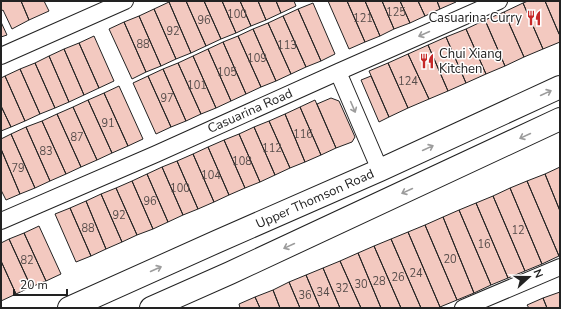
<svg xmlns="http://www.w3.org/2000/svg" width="561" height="309" viewBox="0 0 561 309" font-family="'Nunito Sans',sans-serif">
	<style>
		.building { fill: #f3c9c0; stroke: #222 }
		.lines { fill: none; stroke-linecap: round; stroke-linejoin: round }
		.street-casing { stroke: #222; stroke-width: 18 }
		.primary-casing { stroke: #222; stroke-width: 24 }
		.street { stroke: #fff; stroke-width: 16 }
		.primary { stroke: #fff; stroke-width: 22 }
		.oneway { stroke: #9c9c9c }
		.labels { text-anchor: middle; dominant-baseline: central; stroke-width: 3; stroke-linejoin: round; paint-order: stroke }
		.number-label { font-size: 11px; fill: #564c4a }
		.poi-label { font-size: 13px; fill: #222; stroke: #fff; text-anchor: end }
		.street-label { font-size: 13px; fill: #222; stroke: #fff }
	</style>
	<rect width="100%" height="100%" fill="#fff"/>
	<path class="building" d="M1,1H21L29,20L12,29L3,10L1,11Z
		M21,1H44L49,11L29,20Z
		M172,1H186L206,46L191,53L169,2Z
		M186,1H204L221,39L206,46Z
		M204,1H222L236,33L221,39Z
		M222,1H240L251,26L236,33Z
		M240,1H258L266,20L251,26Z
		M258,1H276L281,13L266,20Z
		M276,1H294L296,6L281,13Z
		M328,1H347L365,42L349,49Z
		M347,1H365L380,36L365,42Z
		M365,1H382L394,29L380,36Z
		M382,1H400L410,23L394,29Z
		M400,1H418L425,16L410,23Z
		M418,1H437L440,9L425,16Z
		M437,1H456V2L440,9Z
		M528,1H545L560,36V42L543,49L523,3Z
		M545,1H560V34H559Z
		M169,2L191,53L176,59L154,9Z
		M313,3L335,54L321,61L298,9Z
		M523,3L543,49L524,57L504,12Z
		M154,9L176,59L161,66L139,16Z
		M298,9L321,61L306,67L283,16Z
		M504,12L524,57L505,66L485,20Z
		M139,16L161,66L146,72L124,22Z
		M283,16L306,67L291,74L268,23Z
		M485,20L505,66L486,74L466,29Z
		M1,22L7,35L1,37Z
		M124,22L146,72L132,79L109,29Z
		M268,23L291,74L276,81L253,29Z
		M253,29L276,81L261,87L238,36Z
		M466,29L486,74L466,83L446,37Z
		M94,36L114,81L99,88L79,43Z
		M238,36L261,87L246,94L223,42Z
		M446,37L466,83L448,91L428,45Z
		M223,42L246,94L231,101L208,49Z
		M79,43L99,88L84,95L64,49Z
		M428,45L448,91L429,99L408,54Z
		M64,49L84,95L69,102L49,56Z
		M208,49L231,101L216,108L193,56Z
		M408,54L429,99L408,108L388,63Z
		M49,56L69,102L55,108L35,63Z
		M193,56L216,108L201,114L178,63Z
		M35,63L55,108L40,114L20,69Z
		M178,63L201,114L186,121L163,69Z
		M388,63L408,108L389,117L369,71Z
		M20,69L40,114L25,121L5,76Z
		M163,69L186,121L171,127L148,76Z
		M5,76L25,121L11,127L1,106V78Z
		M148,76L171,127L156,134L133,83Z
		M371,76L389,117L379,122L361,80Z
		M119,86L143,139L128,146L104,93Z
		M104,93L128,146L112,153L88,100Z
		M331,98L339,101L355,137L352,142L336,148L317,104Z
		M88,100L112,153L97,160L73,107Z
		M315,100L336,148L321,155L300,107Z
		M1,106L11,127L1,131Z
		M73,107L97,160L81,167L57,114Z
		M300,107L321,155L305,162L285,114Z
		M57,114L81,167L66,174L42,121Z
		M285,114L305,162L290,168L269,121Z
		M42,121L66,174L50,181L26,127Z
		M269,121L290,168L275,175L254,127Z
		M26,127L50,181L35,188L11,134Z
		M254,127L275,175L260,182L239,134Z
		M11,134L35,188L20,194L1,149V139Z
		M239,134L260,182L245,188L224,140Z
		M224,140L245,188L229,195L208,147Z
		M208,147L229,195L214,202L193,154Z
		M1,149L20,194L6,200L1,190Z
		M193,154L214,202L198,209L177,161Z
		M177,161L198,209L183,215L162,167Z
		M162,167L183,215L168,222L147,174Z
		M560,167V211L545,174Z
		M147,174L168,222L153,229L132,181Z
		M545,174L560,211V256H559L527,181Z
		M132,181L153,229L137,235L116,188Z
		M527,181L559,256L542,264L510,188Z
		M116,188L137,235L122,242L101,194Z
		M510,188L542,264L525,271L493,196Z
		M101,194L122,242L106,249L86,201Z
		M493,196L525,271L508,278L476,203Z
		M86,201L106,249L91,256L70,208Z
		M476,203L508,278L491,285L459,210Z
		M70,208L91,256L76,262L55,214Z
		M459,210L491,285L474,293L443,217Z
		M443,217L474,293L457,300L425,225Z
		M425,225L457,300L440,307L408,232Z
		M39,226L61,274L46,281L24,233Z
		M408,232L440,307L438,308H421L391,239Z
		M24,233L46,281L31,287L9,239Z
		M9,239L31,287L16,294L1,261V243Z
		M391,239L421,308H401L374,246Z
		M374,246L401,308H381L358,253Z
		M358,253L381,308H361L340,261Z
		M1,261L16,294L1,301Z
		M340,261L361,308H340L323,268Z
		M323,268L340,308H320L306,275Z
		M306,275L320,308H300L289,282Z
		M289,282L300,308H280L273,290Z
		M273,290L280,308H260L255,297Z
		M560,292V308H547L543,298Z
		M255,297L260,308H240L239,304Z
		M543,298L547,308H529L527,305Z"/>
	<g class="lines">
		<g class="street-casing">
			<path id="street" d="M1,56L125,1
				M338,72L380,170
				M1,221L156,154L338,72L499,1
				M463,308L560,267"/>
		</g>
		<g class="primary-casing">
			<path id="primary" d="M69,308L216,242L380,170L560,87
				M151,308L230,273L560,119"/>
		</g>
		<use href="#street" class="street"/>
		<use href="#primary" class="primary"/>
	</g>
	<defs><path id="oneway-shaft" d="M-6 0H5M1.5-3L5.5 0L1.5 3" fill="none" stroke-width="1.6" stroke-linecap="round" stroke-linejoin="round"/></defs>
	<g class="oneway">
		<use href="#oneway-shaft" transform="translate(424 34) rotate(156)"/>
		<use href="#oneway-shaft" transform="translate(546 93) rotate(-25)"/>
		<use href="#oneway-shaft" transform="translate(353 107) rotate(67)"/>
		<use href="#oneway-shaft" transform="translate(525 136) rotate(155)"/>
		<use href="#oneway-shaft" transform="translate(428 148) rotate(-25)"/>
		<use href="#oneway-shaft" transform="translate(407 191) rotate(155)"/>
		<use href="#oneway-shaft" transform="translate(289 246) rotate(155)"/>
		<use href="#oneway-shaft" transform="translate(156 269) rotate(-24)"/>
	</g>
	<defs>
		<g id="restaurant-bare" transform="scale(1.2)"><path d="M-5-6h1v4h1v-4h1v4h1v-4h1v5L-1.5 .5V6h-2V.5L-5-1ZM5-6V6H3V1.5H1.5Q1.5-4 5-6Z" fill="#c62828" stroke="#fff" stroke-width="2.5" paint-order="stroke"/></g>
	</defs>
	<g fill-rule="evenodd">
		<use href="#restaurant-bare" x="534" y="18"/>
		<use href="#restaurant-bare" x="427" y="61"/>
	</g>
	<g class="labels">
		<g class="number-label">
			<text x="396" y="12">125</text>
			<text x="237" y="14">100</text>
			<text x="363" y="18">121</text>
			<text x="204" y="20">96</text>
			<text x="173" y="31">92</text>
			<text x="143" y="44">88</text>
			<text x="287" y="45">113</text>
			<text x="257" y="58">109</text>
			<text x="227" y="72">105</text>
			<text x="408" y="81">124</text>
			<text x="197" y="85">101</text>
			<text x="167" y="98">97</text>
			<text x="108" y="123">91</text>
			<text x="303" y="134">116</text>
			<text x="77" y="137">87</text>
			<text x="272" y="148">112</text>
			<text x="46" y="151">83</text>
			<text x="242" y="161">108</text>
			<text x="18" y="168">79</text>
			<text x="211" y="175">104</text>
			<text x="180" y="188">100</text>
			<text x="150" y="201">96</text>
			<text x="119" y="215">92</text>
			<text x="88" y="228">88</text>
			<text x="518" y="230">12</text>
			<text x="484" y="244">16</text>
			<text x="450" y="259">20</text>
			<text x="27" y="260">82</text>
			<text x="416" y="273">24</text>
			<text x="398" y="277">26</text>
			<text x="379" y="281">28</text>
			<text x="361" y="284">30</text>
			<text x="342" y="288">32</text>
			<text x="323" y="292">34</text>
			<text x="305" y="295">36</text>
		</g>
		<g class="poi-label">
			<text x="522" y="18">Casuarina Curry</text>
			<text x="439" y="54" text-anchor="start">Chui Xiang<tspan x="439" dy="15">Kitchen</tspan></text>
		</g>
		<g class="street-label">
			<text transform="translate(250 111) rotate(-24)">Casuarina Road</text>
			<text transform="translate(315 199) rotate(-24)">Upper Thomson Road</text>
		</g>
	</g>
	<rect width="561" height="309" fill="none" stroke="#222222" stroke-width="4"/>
	<g transform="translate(529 277) rotate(69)" stroke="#ffffff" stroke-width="3" paint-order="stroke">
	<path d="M0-3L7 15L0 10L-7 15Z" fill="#222222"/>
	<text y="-6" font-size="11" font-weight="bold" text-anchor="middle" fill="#222222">N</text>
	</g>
	<path d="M14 289v6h53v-6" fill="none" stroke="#222222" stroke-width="2"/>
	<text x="20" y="289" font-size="12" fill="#222222" stroke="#ffffff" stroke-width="3" paint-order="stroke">20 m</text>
</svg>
